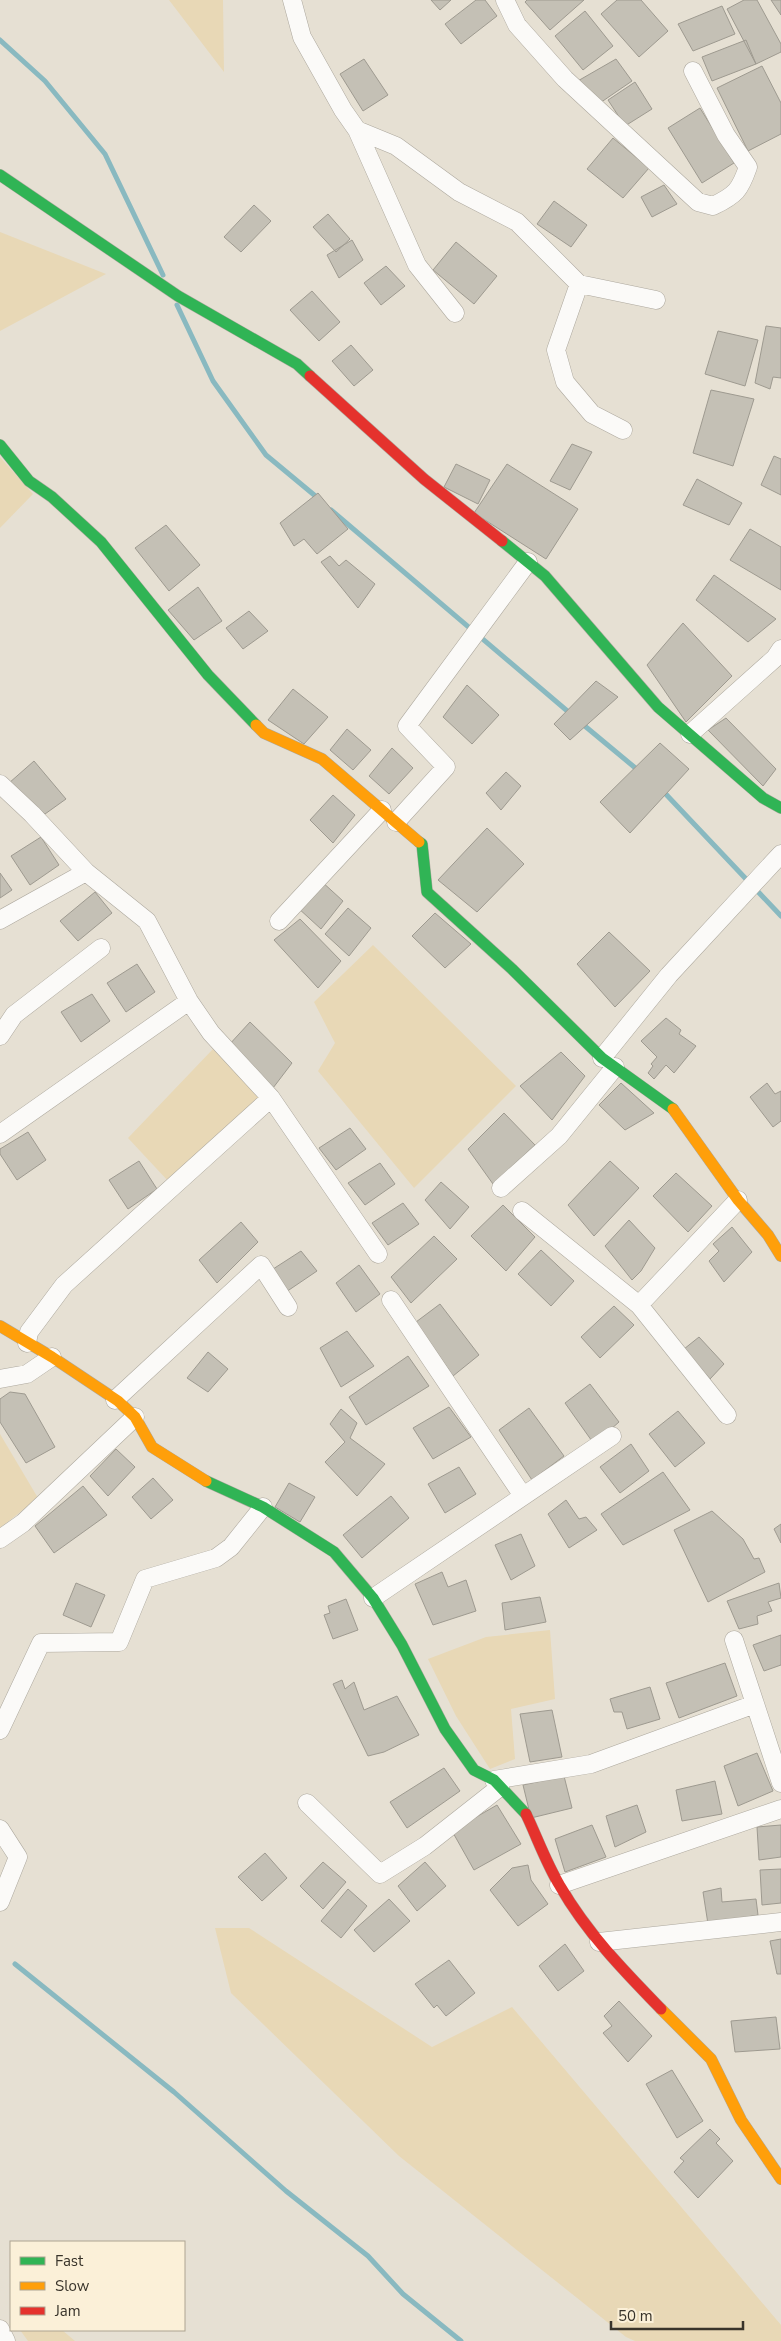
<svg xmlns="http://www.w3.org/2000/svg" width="781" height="2341" viewBox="0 0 781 2341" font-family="'Nunito Sans',sans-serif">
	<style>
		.green { fill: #e8d8b6 }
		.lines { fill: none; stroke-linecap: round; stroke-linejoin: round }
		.stream { stroke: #89b9c0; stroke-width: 5 }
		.building { fill: #c4c0b5; stroke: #9e9a90 }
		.street-casing { stroke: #ada89e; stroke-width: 19 }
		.fast-casing { stroke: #ada89e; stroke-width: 12 }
		.slow-casing { stroke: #ada89e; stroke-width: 12 }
		.jam-casing { stroke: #ada89e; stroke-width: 12 }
		.street { stroke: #fbfaf8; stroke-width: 18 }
		.fast { stroke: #30b455; stroke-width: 11 }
		.slow { stroke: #ff9f0a; stroke-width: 11 }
		.jam { stroke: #e5322d; stroke-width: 11 }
	</style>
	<rect width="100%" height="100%" fill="#e6e0d3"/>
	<path class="green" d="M169,0H223L224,72Z
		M0,232L106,274L0,331Z
		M0,457L33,494L0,528Z
		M373,945L516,1086L414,1188L318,1071L335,1043L314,1002Z
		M213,1049L261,1099L169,1182L128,1138Z
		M0,1434L38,1498L0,1528Z
		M550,1630L555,1699L511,1709L515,1759L490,1769L456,1716L428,1659L486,1637Z
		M215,1928H249L432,2047L512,2007L781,2325V2341H635L626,2337L399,2156L231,1993Z
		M20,2330H62L75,2341H28Z"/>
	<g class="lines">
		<path class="stream" d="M0,40L45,81L105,154L163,275
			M177,305L213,381L266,455L319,499
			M331,510L572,715
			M580,722L639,771
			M661,789L781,916
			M15,1964L174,2092L286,2191L368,2256L403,2294L461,2341"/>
	</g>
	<path class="building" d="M431,0H451L440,10Z
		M476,0H485L497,16L461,44L445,24Z
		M527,0H584L550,30L525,2Z
		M617,0H641L668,31L639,57L601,14Z
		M744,0H757L781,44V52L756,64L727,9Z
		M771,0H781V15Z
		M722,6L735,34L693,51L678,24Z
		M585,11L613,46L583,70L555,36Z
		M746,40L756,64L712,81L702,57Z
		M364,59L388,95L363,111L340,74Z
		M616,59L632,81L597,105L576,82Z
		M762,66L781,103V134L748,151L717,88Z
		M635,82L652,109L625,126L608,100Z
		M700,108L734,163L702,183L668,128Z
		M613,138L649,168L623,198L587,169Z
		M664,185L677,204L652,217L641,197Z
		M554,201L587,225L571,247L537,224Z
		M254,205L271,221L241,252L224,237Z
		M328,214L350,239L336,252L313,227Z
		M352,240L363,260L339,278L327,255Z
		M456,242L497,276L474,304L433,270Z
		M386,266L405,286L381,305L364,283Z
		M312,291L340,322L319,341L290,310Z
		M766,326L781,328V378L773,377L770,389L755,383Z
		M718,331L758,340L745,386L705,374Z
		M351,345L373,370L354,386L332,361Z
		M711,390L754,399L733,466L693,453Z
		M572,444L592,452L570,490L550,481Z
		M774,456L781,459V495L761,485Z
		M456,464L490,480L478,504L444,487Z
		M507,464L578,509L546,559L474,513Z
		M697,479L742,503L729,525L683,505Z
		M318,493L348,529L317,554L304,539L294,546L280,523Z
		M166,525L200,565L169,591L135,548Z
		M750,529L781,547V590L730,560Z
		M330,556L339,566L346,560L375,584L358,608L321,562Z
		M714,575L776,619L748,642L696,600Z
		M198,587L222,621L194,640L168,610Z
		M249,611L268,631L243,649L226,628Z
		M683,623L732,676L686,722L647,665Z
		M596,681L618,697L570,740L554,724Z
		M467,685L499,715L472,744L443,717Z
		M293,689L328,717L304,744L268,720Z
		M726,718L776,769L763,786L708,730Z
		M347,729L371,750L353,770L330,750Z
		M660,743L689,769L630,833L600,802Z
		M392,748L413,768L389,794L369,776Z
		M34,761L66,799L45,814L9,783Z
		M506,772L521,786L501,810L486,793Z
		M333,795L355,815L333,843L310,820Z
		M487,828L524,864L477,912L438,880Z
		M41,837L59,865L30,885L11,856Z
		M0,873L12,890L0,898Z
		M320,880L343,901L321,929L297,907Z
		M95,892L112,913L78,941L60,921Z
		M348,908L371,928L349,956L325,934Z
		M435,913L471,944L445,968L412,936Z
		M300,919L341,961L318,988L274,940Z
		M609,932L650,971L615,1007L577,964Z
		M137,964L155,992L126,1012L107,983Z
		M92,994L110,1021L81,1042L61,1012Z
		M666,1018L681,1030L679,1034L696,1046L674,1073L666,1065L654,1079L648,1073L653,1066L651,1064L657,1057L641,1041Z
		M250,1022L292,1063L273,1088L228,1046Z
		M561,1052L585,1076L552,1120L520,1086Z
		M621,1083L654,1113L625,1130L599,1105Z
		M767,1083L775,1094L781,1091V1121L773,1127L750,1097Z
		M504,1113L535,1145L493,1184L468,1149Z
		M350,1128L366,1149L336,1170L319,1148Z
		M28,1132L46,1160L17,1180L0,1154V1149Z
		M139,1161L157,1189L128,1209L109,1180Z
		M610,1161L639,1188L594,1236L568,1205Z
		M380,1163L395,1184L365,1205L348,1183Z
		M676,1173L712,1206L688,1232L653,1196Z
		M441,1182L469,1207L450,1229L425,1200Z
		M403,1203L419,1224L388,1245L372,1223Z
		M503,1205L535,1237L506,1271L471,1236Z
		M629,1220L655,1248L641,1271L632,1280L605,1246Z
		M241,1222L258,1242L217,1283L199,1260Z
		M732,1227L752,1252L724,1282L709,1261L719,1251L713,1244Z
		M434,1236L457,1259L411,1303L391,1277Z
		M541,1250L574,1281L551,1306L518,1274Z
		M301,1251L317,1271L286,1292L270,1271Z
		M359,1265L380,1294L356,1312L336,1283Z
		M440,1304L479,1355L453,1376L416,1322Z
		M614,1306L634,1325L600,1358L581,1337Z
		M347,1331L374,1366L341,1387L320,1348Z
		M699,1337L724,1364L710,1379L684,1349Z
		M208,1352L228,1369L208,1392L187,1378Z
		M408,1356L429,1386L366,1425L349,1397Z
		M590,1384L619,1422L594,1444L565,1403Z
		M10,1392L25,1394L55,1447L26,1463L0,1422V1399Z
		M449,1407L471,1437L433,1459L413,1428Z
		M529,1408L564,1456L532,1480L499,1430Z
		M341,1409L357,1423L350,1438L385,1464L357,1496L325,1462L345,1442L330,1424Z
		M678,1411L705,1443L675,1467L649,1434Z
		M631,1444L649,1471L620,1493L600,1467Z
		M116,1449L135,1467L108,1496L90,1476Z
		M459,1467L476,1494L445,1513L428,1484Z
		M663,1472L690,1510L623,1545L601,1514Z
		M153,1478L173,1500L151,1519L132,1497Z
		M289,1483L315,1497L300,1522L275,1507Z
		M83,1486L107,1515L54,1553L35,1526Z
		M391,1496L409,1518L362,1558L343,1535Z
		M566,1500L579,1519L586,1517L597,1530L569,1548L548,1514Z
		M712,1511L743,1539L754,1559L759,1558L765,1572L708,1602L674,1530Z
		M781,1524V1543L774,1529Z
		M521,1534L535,1566L511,1580L495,1545Z
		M442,1572L448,1587L466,1580L476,1611L433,1625L415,1584Z
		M76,1583L105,1595L91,1627L63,1615Z
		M779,1583L781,1598L768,1602L772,1611L757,1616L758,1624L739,1629L727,1601Z
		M540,1597L546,1622L505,1630L502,1603Z
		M346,1599L358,1630L333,1639L324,1615L330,1613L328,1606Z
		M781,1635V1665L764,1671L753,1645Z
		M725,1663L737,1696L679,1718L666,1683Z
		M342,1680L345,1689L354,1682L364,1710L397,1696L419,1735L384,1752L368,1756L333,1684Z
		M650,1687L660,1719L627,1729L622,1712H614L610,1699Z
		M552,1710L562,1757L530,1762L520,1714Z
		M757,1753L773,1791L738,1806L724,1766Z
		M444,1768L460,1791L407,1828L390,1802Z
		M564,1776L572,1808L531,1818L523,1785Z
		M715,1781L722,1814L682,1821L676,1790Z
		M497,1805L521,1844L474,1870L452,1831Z
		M637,1805L646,1832L615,1847L606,1816Z
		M592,1825L606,1857L565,1872L555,1839Z
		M781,1825V1857L759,1860L757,1827Z
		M265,1853L287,1878L262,1901L238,1877Z
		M323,1862L346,1882L323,1909L300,1886Z
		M425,1862L446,1886L417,1911L398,1886Z
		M528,1865L531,1880L548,1904L518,1926L490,1890L512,1868Z
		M781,1869V1903L762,1905L760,1870Z
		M721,1888L722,1902L756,1899L758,1915L708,1924L703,1892Z
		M348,1889L367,1906L341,1938L321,1921Z
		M389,1899L410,1921L374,1952L354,1930Z
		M781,1939V1974H777L770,1941Z
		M565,1944L584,1971L558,1991L539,1966Z
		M449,1960L475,1993L446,2016L437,2005L434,2008L415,1984Z
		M619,2001L652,2036L628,2062L603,2033L612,2026L604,2016Z
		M776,2017L780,2049L735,2052L731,2021Z
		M672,2070L703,2121L677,2138L646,2084Z
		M710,2129L720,2139L716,2143L733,2161L698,2198L674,2172L684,2161L680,2158Z"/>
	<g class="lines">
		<g class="street-casing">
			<path id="street" d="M292,0L302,37L343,110L357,130L396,146L459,192L517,222L579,284L556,350L565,382L592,414L623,430
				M505,0L517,25L565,79L698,202L713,206C736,195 740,190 748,167L726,135L693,71
				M357,130L417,265L455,313
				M579,284L656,300
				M690,734L775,658L781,649
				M0,784L32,814L86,872
				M396,822L446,767L407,726L528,562
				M0,920L86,872L147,921L189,1001L211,1033L271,1098
				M279,921L382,810
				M0,1036L14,1015L101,948
				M602,1058L669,975L781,854
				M0,1134L189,1001
				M501,1188L559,1136L615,1067
				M522,1211L639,1305L727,1415
				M391,1300L523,1496
				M639,1305L738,1200
				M27,1343L29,1332L64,1285L271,1098L378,1254
				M0,1379L27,1374L52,1357
				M115,1400L261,1265L288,1307
				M0,1539L23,1523L135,1417
				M373,1598L612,1436
				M734,1640L781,1783
				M0,1730L41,1643L119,1642L145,1579L216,1558L231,1547L263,1507
				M494,1780L591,1764L755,1704
				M307,1803L380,1874L425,1846L500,1787
				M0,1829L18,1857L0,1902
				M559,1885L781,1809
				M599,1942L781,1922
				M0,2329L6,2341"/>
		</g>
		<g class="fast-casing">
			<path id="fast" d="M0,175L178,296L297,364L310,376
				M0,445L29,481L52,497L101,542L208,675L256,725
				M502,541L545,576L658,707L763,798L781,808
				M419,842L422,844L427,892L512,969L602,1058L673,1109
				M206,1481L263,1507L334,1552L373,1598L402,1645L445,1729L474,1770L494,1780L526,1814"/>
		</g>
		<g class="slow-casing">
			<path id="slow" d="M256,725L264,733L322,759L419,842
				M673,1109L738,1200L768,1235L781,1256
				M0,1326L52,1357L118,1401L135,1417L152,1447L206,1481
				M661,2009L711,2059L741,2120L781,2179"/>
		</g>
		<g class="jam-casing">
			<path id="jam" d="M310,376L424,479L502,541
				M526,1814C537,1837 546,1863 560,1886C587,1933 624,1971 661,2009"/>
		</g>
		<use href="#street" class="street"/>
		<use href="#fast" class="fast"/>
		<use href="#slow" class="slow"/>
		<use href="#jam" class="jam"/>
	</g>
	<rect x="10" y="2241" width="175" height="90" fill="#fbf0d8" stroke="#ada492"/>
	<rect x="20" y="2257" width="25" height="8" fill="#30b455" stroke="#ada492"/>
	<text x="55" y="2266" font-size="15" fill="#38332a">Fast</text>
	<rect x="20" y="2282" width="25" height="8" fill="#ff9f0a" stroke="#ada492"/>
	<text x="55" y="2291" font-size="15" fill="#38332a">Slow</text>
	<rect x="20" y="2307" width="25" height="8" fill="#e5322d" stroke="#ada492"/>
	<text x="55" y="2316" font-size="15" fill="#38332a">Jam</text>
	<path d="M611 2321v8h132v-8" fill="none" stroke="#38332a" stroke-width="2.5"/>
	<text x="618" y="2321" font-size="15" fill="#38332a" stroke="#fbf0d8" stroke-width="4" paint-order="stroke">50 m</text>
</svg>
